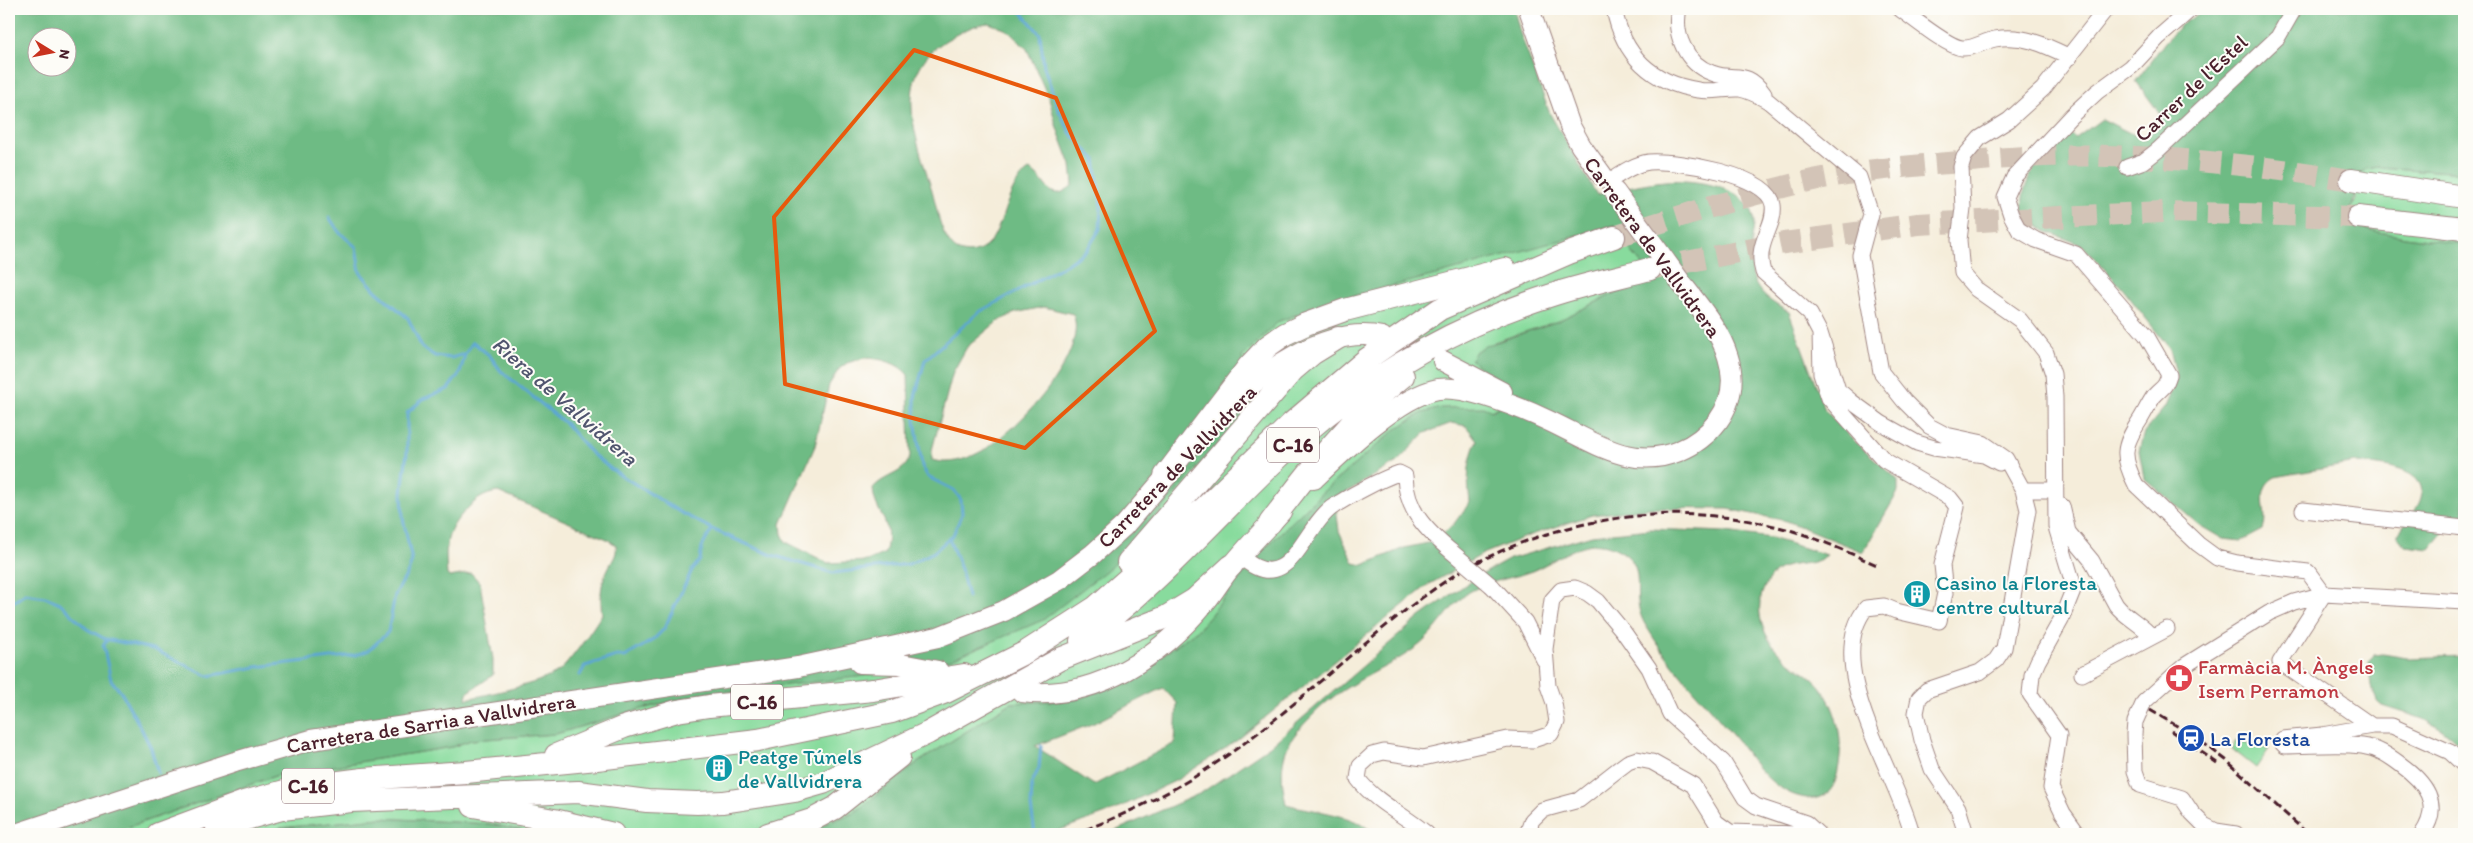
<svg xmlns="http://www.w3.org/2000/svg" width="2473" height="843" viewBox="0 0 2473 843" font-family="Itim,sans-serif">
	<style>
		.green { fill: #88db9d; stroke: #697d64 }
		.forest { fill: #6ebb84; stroke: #5c6d58; fill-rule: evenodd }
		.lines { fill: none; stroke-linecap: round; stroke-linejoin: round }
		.stream { stroke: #5ca6d4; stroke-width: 3 }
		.highway-tunnel { stroke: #d3c4b7; stroke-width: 22; stroke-dasharray: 22 11; stroke-linecap: butt }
		.minor-casing { stroke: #a08682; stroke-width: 17 }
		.major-casing { stroke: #a08682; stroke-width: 22 }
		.highway-casing { stroke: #a08682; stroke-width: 24 }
		.minor { stroke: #fff; stroke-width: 15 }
		.major { stroke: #fff; stroke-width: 20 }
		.highway { stroke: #fff; stroke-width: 22 }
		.rail { stroke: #4a1f2b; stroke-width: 3; stroke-dasharray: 8 4; stroke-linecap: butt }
		.minor-bridge-casing { stroke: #a08682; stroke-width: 17; stroke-linecap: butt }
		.minor-bridge { stroke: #fff; stroke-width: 15 }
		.marked { fill: none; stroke: #e8590c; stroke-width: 4; stroke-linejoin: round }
		.labels { text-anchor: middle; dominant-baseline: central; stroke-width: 4; stroke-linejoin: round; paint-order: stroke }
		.shield { fill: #fdfcf7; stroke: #806168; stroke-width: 1 }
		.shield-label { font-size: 20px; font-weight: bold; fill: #4a1f2b }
		.street-label { font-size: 21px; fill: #4a1f2b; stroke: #fdfcf7 }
		.culture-label { font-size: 21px; fill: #0d838f; stroke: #fdfcf7; text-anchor: start }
		.health-label { font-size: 21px; fill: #be3a42; stroke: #fdfcf7; text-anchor: start }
		.transit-label { font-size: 21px; fill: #164399; stroke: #fdfcf7; text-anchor: start }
		.water-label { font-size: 22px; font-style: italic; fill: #51556f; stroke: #fdfcf7 }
	</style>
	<rect width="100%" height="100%" fill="#fdfcf7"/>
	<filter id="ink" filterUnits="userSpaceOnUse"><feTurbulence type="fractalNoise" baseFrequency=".02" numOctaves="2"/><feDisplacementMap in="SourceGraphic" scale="10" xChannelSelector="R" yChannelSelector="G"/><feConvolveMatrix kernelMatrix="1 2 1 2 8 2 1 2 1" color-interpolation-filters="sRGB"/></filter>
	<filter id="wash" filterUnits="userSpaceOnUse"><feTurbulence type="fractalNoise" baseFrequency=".0096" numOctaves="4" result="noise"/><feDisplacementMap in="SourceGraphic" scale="20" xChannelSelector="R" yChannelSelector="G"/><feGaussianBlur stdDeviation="1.12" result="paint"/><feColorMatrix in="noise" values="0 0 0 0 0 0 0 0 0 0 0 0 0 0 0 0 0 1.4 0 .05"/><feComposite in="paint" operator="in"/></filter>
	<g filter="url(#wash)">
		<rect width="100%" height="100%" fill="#f5edda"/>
		<path class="green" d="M2378,167L2464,173V244C2433,240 2376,237 2350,221V209L2356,199V176L2366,169Z
			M1615,225L1632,252L1652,276L1645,282L1609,296L1558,321L1494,342L1487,372L1503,382L1517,394L1491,411L1422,413L1396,429L1327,488L1260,553L1200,628L1124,683L1075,700L1011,703L917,763L854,813L798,834H541L489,824L380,818L280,828L263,834H108L278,775L452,747L471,740L556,734L626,713L709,692L737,691L1242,357L1279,321L1340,299Z
			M2237,740L2269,749L2256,768L2232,749Z"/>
		<path class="forest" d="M9,9H1514L1520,33L1550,114L1597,195C1619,189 1642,183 1665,181C1691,179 1748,185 1754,218C1755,226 1752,233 1752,241C1749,281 1753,293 1789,312L1825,410L1850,437L1896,478L1898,481V492L1863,552L1787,521L1728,509L1650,508L1592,515L1525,537L1483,554L1428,585L1235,742L1177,780L1112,811L1049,834H798L854,813L917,763L1011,703L1075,700L1124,683L1200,628L1260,553L1327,488L1396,429L1422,413L1441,408L1483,407L1492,411L1517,395C1505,379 1484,374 1471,359L1476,351L1485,346L1558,321L1609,296L1645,282L1651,275L1632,252L1615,225L1440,274L1340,299L1279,321L1242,357L1248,408L1116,563L1043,620L949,660L857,677L737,691L709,692L626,713L556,734L471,740L452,747L278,775L108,834H9ZM989,23L1007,30L1027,49L1049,99L1057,128L1071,165L1073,185C1047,207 1048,178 1029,170C1000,190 1006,244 975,252C969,254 958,252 954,248C938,232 937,203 930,184C914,133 891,71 950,38C963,31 975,24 989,23ZM38,38H68V68H38ZM1044,307L1073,314C1090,354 1014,435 980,452C965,460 948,465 932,460V450L953,372L967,347L997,322L1015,313ZM864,358C880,358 899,363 908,375L910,456C905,475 885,474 873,488C874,515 895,519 885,553L867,561L828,563L786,542L782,534L781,524L815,446L829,385L839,369L847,363ZM1452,423L1466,426L1477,440C1467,462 1467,479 1470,502L1453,525L1433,542L1404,548L1363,565L1354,563L1339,531L1335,499L1397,462L1425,433ZM498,492L607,539L616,545C618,556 611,561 607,571C600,584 600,599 602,614C594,627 569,664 558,672C543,683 485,695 466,699L467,693L493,675V659L480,583L471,573L450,577L447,575C445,545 445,531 467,509C477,499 484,494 498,492ZM1163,688L1177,703L1175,743L1094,785L1035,746L1094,723Z
			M2206,9H2464V173L2378,167L2367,169L2356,176C2359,198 2349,202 2350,221C2376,237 2433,240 2464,244V530H2446L2430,549L2405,546L2398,537C2403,522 2411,519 2417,507C2439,469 2379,464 2355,463L2275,477C2253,490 2270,511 2263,530L2242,541L2223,539L2199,525L2144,478L2139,451L2144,432L2165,407L2177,378L2170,349L2122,288L2082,245L2045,231L2023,214C2018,179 2044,156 2066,132L2076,138L2102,119L2144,140L2163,118L2136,81L2165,42L2181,25Z
			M1651,529L1726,532L1771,538L1827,555C1808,571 1784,556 1768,581C1750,609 1763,640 1787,660C1799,669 1813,676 1822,689C1838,711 1844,743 1838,770C1836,781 1833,792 1821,797C1811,801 1793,796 1784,790C1762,778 1749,755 1734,737C1704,701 1670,666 1646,626C1625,592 1656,564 1610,546C1584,536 1555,562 1532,571C1513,578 1490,581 1473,590C1454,599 1436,633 1418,646C1380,674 1344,681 1310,718C1303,725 1294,734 1289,744C1279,764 1282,784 1286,804C1315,812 1353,813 1375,834H1108L1201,793L1270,746L1420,617L1472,580L1510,559L1592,535Z
			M2383,654L2407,658L2464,656V748L2444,731L2423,719L2382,706C2368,696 2371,677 2369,661L2375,655Z
			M380,818L489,824L541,834H263L280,828Z"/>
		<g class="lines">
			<path class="stream" d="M889,9L899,12L916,9
				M329,217L339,232L356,247L360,272L376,291L408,318L422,348L435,356L451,358L465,354
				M949,539L961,569L968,597
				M9,605L25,594L45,597L60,603L87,629L105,639L153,649L208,676L256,667L356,655L369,650L388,632L395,595L408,572L412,561L403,518L402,493L407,452V413L423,399L448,389L460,373L465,354L473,342L490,356L501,371L566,424L591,453L611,469L678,511L716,531L772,555L833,573L909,564L934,552L953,535L962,514L961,500L954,490L928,477L922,466L915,420V397L925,360L979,312L1067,264L1087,250L1100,229L1101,206L1095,159L1071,134L1059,111L1044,67L1040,34L1019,9
				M108,639L103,645L111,680L121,692L142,730L151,748L158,773
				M580,675L585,666L617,656L625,657L653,640L664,629L692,570L700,560L702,547L712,529
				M1035,834L1031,806L1032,783L1039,768L1041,746"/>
		</g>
	</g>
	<g filter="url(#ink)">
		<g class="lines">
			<path class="highway-tunnel" d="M1614,237C1674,218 1734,199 1795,184C1845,172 1897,167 1949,163C2001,158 2054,154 2107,156C2189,158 2270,167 2351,180
				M1650,269L1784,243L1918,224L2163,212L2358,217"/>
			<g class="minor-casing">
				<path id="minor" d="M1614,9C1623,55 1652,83 1698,90C1712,93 1727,88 1740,89C1751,91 1759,96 1768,101L1859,177L1871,214L1860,255L1881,372L1904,401L1929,426L1946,435L1983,443L2006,459L2023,490L2028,510L2004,648L1996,660L1980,672L1927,690L1919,698L1916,713L1922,740L1932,769L1958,808L1966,834
					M1679,9C1673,34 1686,64 1712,73C1735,82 1746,68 1764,94
					M1900,9C1913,18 1948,47 1962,48C1974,49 1984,41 1995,39C2023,34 2045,45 2070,57
					M2191,9L2159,37L2131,67L2097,92L2071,116L2014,177L2005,197L2011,215L2019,230L2036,240L2076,254L2146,335L2169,375C2164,390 2163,386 2154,396C2149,403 2145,412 2140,420C2123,446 2121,456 2136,485L2198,544L2217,558L2237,563L2308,572L2324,594
					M2127,167L2144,161L2158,150L2278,37L2294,9
					M1608,182C1620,174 1634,164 1649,162C1675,160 1769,174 1773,205C1776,227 1754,243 1763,272L1810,314L1820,333L1838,390L1852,402L1881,423L1917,443L1934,448L1984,455L1999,463
					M1820,333L1821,374L1829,398L1884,460L1950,498L1957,507L1942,565L1945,593L1939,621L1896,611L1884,606L1866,608C1820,665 1898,774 1912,834
					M2023,490H2054
					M2062,506L2068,532L2092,561L2116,605C2126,618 2142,624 2152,637
					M2303,510L2464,528
					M1241,557C1289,599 1302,530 1331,508C1347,497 1381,479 1399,473L1405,476C1406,511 1427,531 1452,552
					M1492,586L1525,622L1544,660
					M2324,594L2280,662L2372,726
					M2082,674L2167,629
					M1427,834C1405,815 1376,803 1358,779L1360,766L1372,755L1384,752L1423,758L1508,739L1533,740L1551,734L1557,722L1554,703L1548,686L1545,649L1552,600L1561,590L1575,588L1587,593L1598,601L1623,631L1649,668L1670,714L1723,762L1745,798L1756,806L1806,823L1818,834
					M1527,834L1532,820L1542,810L1579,800L1616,771L1628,762L1637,759L1652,762L1693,785L1716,822L1730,832L1798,834
					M2078,834L2063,813L2051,788L2059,735L2030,694L2032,675L2038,661L2061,620L2073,590L2072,580L2056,527L2055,397L2053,374L2046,353L2020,320L1976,289L1962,273L1959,240L1963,208L1961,167L1964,157L1980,138L2009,120L2043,89L2106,9
					M2236,834L2216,831L2204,825L2192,813L2182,798L2140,785L2135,771L2134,734L2135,722L2144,702L2184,666L2269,613L2294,602L2324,594L2464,602
					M2422,834C2443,804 2425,782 2400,764C2388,755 2377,748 2362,746C2336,743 2310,746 2285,746L2282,743L2283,739L2322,735L2372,726H2392L2450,752L2464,765"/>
			</g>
			<g class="major-casing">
				<path id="major" d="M1529,9L1570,126L1581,146L1602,175
					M1443,361L1502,392
					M1223,413C1257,373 1327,325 1382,337
					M1314,479C1343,451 1398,397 1438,389C1452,387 1469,391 1482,395C1505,402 1528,411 1549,421C1592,441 1631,471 1679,451C1694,445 1708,434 1718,421C1732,402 1735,379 1728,357C1720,330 1699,306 1682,284C1660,253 1637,223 1615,192
					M860,663L901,664L938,671
					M1022,692C1097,701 1162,655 1207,600C1216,589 1223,576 1232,566C1247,547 1264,530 1281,512
					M16,834L235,762L311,740L798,667L938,637L1004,611L1059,580L1093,554L1124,526L1176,465"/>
			</g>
			<g class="highway-casing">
				<path id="highway" d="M2351,180L2464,197
					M2358,217L2464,229
					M1165,476L1249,366L1268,346L1285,334L1306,324L1345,310L1505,269
					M1270,523C1310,470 1351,417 1403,376
					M1128,562L1293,370L1312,354L1338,338
					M1081,641C1171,577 1238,488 1323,418C1391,363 1471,320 1555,294C1586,284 1619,277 1650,269
					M556,755L624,727L677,711L709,706L873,690L964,675
					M473,806L554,820L613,834
					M217,827L282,809L351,801L578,792L647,801L697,803L723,802L795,791L823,783L928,733L1060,659L1166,617L1194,600L1231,566
					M158,834L244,802L300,787L363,779L466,772L597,759L758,740L892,712L946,692L1026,652L1096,607L1169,542L1292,423L1367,359L1440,309L1569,253L1614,237
					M768,834L812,820L835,808L899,757"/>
			</g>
			<use href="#minor" class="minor"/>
			<use href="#major" class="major"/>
			<use href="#highway" class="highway"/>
			<path class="rail" d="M1476,563C1574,513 1686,500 1793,531C1822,540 1849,553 1877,565
				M2150,710L2194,736L2226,760L2308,834
				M2171,731L2220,765
				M1074,834C1120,817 1168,795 1210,767C1299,709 1371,628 1461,571"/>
			<g class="minor-bridge-casing">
				<path id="minor-bridge" d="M1452,552L1492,586"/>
			</g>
			<use href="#minor-bridge" class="minor-bridge"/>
		</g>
	</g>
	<path class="marked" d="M914,50L1056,98L1155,331L1025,448L785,384L774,217Z"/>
	<defs>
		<g id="building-disc" transform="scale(1.4375)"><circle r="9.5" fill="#0f9aa8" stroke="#fdfcf7"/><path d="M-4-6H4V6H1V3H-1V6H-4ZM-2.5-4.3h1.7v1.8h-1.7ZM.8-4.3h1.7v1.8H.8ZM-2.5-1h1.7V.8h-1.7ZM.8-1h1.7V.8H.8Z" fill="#fff"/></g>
		<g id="pharmacy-disc" transform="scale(1.4375)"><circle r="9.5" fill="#e0444e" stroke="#fdfcf7"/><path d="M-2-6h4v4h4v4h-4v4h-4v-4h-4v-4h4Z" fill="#fff"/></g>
		<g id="station-disc" transform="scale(1.4375)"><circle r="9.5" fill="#1a4fb4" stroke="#fdfcf7"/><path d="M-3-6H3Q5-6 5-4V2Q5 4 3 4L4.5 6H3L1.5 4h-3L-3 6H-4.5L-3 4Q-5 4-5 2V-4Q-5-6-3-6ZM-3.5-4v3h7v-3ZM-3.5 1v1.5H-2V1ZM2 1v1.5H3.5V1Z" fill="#fff"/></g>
	</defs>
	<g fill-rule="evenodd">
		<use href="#building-disc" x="1917" y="594"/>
		<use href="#pharmacy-disc" x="2179" y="678"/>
		<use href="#station-disc" x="2191" y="738"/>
		<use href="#building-disc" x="719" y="768"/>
	</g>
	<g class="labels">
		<g class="shield">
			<rect x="1267" y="427.5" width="52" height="35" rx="4"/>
			<rect x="731" y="684.5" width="52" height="35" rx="4"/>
			<rect x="282" y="768.5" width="52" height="35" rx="4"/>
		</g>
		<g class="shield-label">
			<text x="1293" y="445">C-16</text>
			<text x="757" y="702">C-16</text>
			<text x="308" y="786">C-16</text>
		</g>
		<g class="street-label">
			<text transform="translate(2191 88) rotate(-43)">Carrer de l'Estel</text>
			<text transform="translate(1653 247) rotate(54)">Carretera de Vallvidrera</text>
			<text transform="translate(1177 466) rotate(-46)">Carretera de Vallvidrera</text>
			<text transform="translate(431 723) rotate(-9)">Carretera de Sarria a Vallvidrera</text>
		</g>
		<g class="culture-label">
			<text x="1936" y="582">Casino la Floresta<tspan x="1936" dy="24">centre cultural</tspan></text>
			<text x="738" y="756">Peatge Túnels<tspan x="738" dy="24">de Vallvidrera</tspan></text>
		</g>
		<g class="health-label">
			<text x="2198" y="666">Farmàcia M. Àngels<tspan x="2198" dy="24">Isern Perramon</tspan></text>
		</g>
		<g class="transit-label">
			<text x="2210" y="738">La Floresta</text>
		</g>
		<g class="water-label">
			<text transform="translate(565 401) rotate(41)">Riera de Vallvidrera</text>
		</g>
	</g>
	<rect width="2473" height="843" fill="none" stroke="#fdfcf7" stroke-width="30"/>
	<g transform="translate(52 52) rotate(100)"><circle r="24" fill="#fdfcf7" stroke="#b5a4a5"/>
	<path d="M0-4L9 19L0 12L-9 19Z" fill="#c8321e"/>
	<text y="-8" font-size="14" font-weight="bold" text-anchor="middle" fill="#4a1f2b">N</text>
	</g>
</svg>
